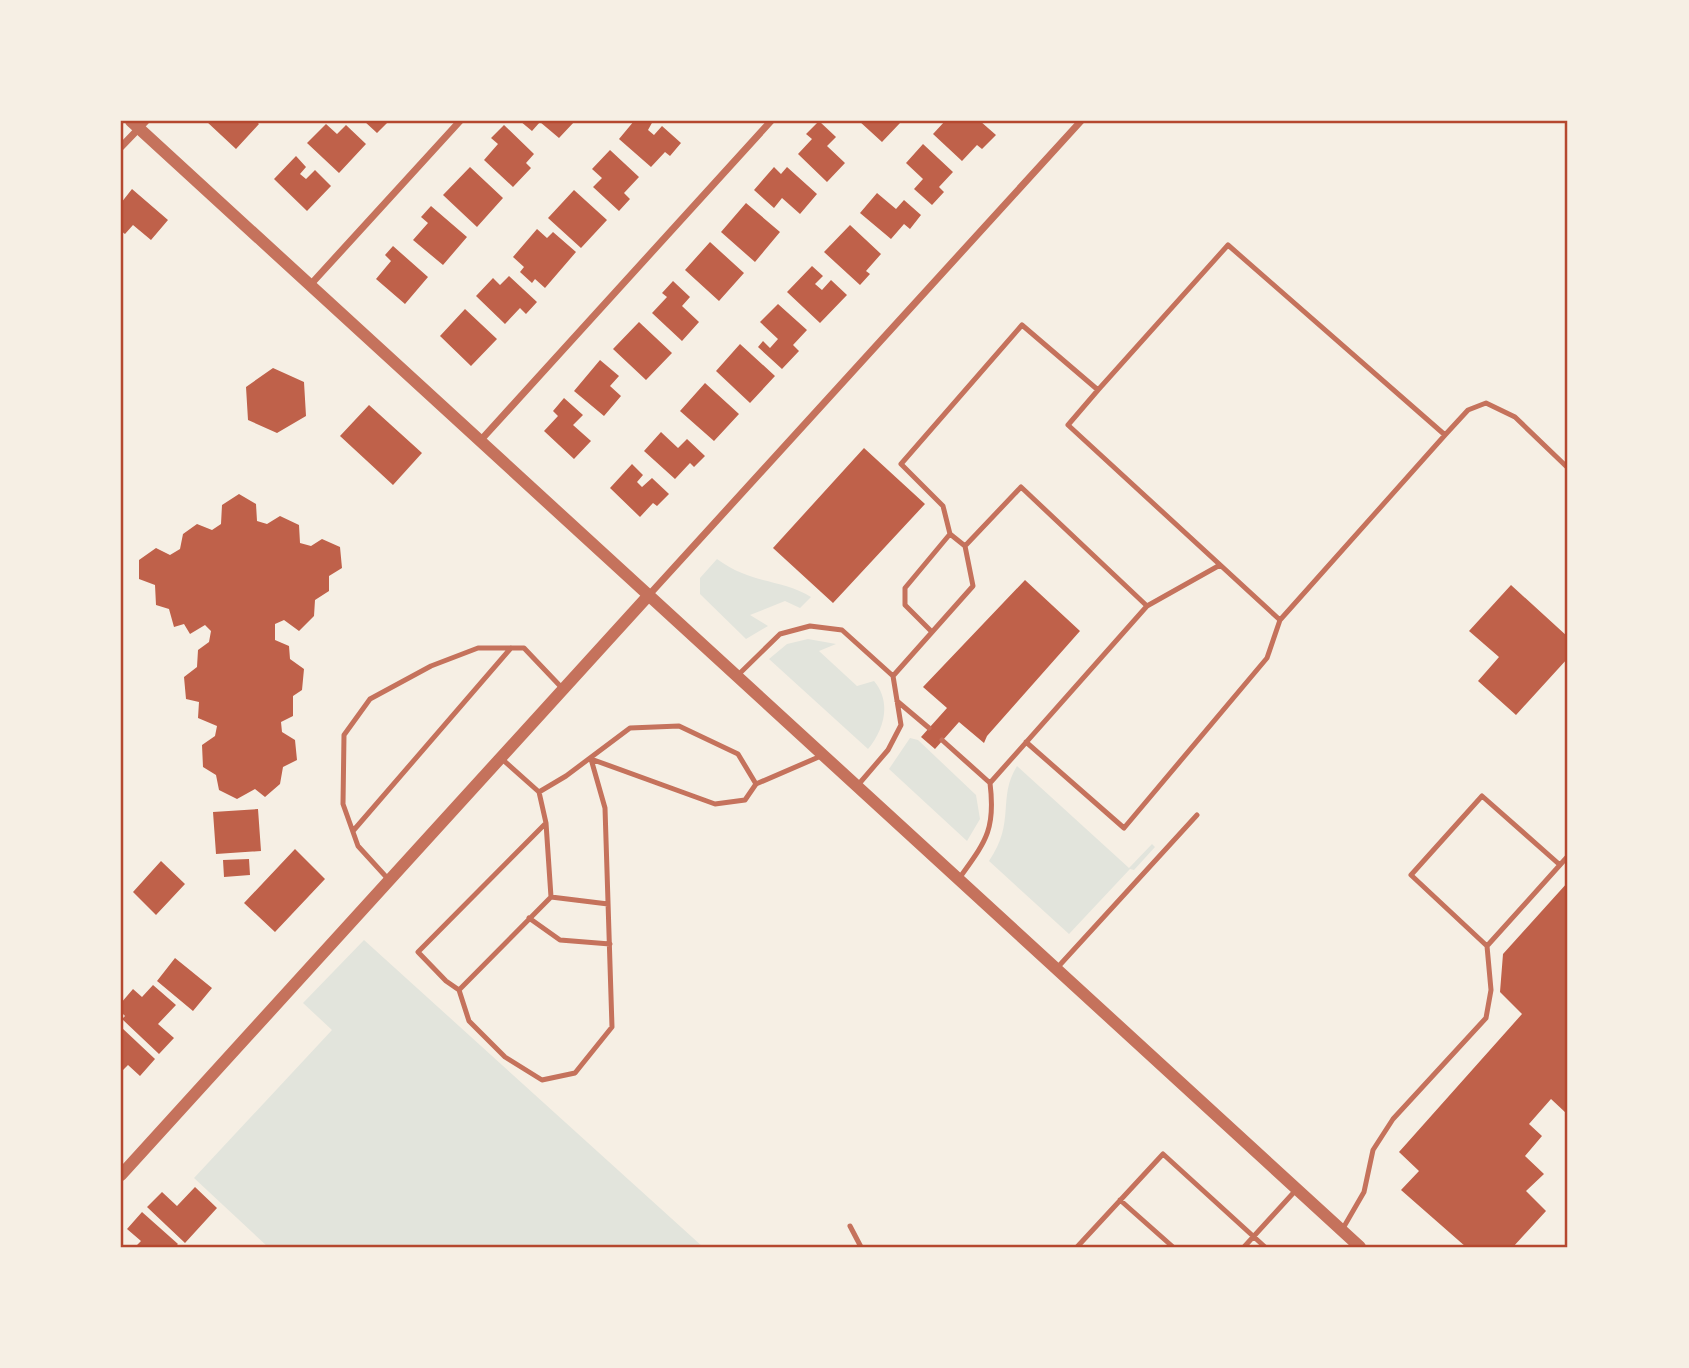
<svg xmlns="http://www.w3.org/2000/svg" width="1689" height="1368" viewBox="0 0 1689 1368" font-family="'Varela Round',sans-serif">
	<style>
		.green { fill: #e2e4dc }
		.building { fill: #bf614a }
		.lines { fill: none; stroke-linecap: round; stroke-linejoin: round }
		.service { stroke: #c5725c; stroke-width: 5 }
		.minor { stroke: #c5725c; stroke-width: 7 }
		.tertiary { stroke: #c5725c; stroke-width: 12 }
		.neatline { fill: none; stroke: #b5482f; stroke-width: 2.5 }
	</style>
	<rect width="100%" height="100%" fill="#f6efe4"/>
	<path class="green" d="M717,559C752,585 781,578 811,597L800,608L785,601L750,615L768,626L746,639L700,594V578Z
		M808,639L836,644L819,651L857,686L874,681C892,702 884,730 868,749L769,659L787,644Z
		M910,738L918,740L976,795L980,819L967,841L889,769Z
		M1017,766L1129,868L1152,844L1155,847L1134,870L1130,869L1069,934L989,861C1016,822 997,798 1017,766Z
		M364,940L703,1247H268L194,1178L332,1030L303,1003Z"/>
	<path class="building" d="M206,121H256L259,124L236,149Z
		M364,121H389L377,133Z
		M520,121H575L559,138L540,122L532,131Z
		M634,121H653L648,130L654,135L662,126L681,143L670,156L665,152L651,167L619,139Z
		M819,121L836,137L827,146L845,163L827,182L798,154L812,139L806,134Z
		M859,121H897L900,123L882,142Z
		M945,121H980L996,135L982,149L977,145L962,161L933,134Z
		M326,124L337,134L346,125L366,144L339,173L307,143Z
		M504,125L534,154L526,163L531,168L513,187L484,160L498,144L491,138Z
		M923,144L953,172L939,187L944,192L932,205L914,189L923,179L906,163Z
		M610,150L639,177L624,193L630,199L619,211L593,187L602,178L592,169Z
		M296,156L306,167L300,174L306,179L315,170L331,186L307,211L274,179Z
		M470,167L503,198L477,227L443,195Z
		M774,167L781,174L787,167L817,194L800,214L782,198L774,208L754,190Z
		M132,189L168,220L151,240L133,225L125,234L121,231V203Z
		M574,190L607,220L581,248L548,218Z
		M877,193L896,209L904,200L921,215L910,229L904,224L891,239L860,213Z
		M746,203L780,232L755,262L721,232Z
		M431,206L467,237L443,265L413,240L428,223L421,217Z
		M850,225L881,254L866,271L870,274L860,285L824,252Z
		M537,229L547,238L553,232L576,252L545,288L535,279L532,283L520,272L524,267L513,257Z
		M710,242L744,273L719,301L685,270Z
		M393,246L428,277L405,304L376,279L391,261L385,255Z
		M812,266L823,276L815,284L822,290L831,280L847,295L820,323L787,292Z
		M509,276L537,302L526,314L520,308L505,324L476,296L493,278L500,285Z
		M673,281L690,297L682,306L699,322L682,341L652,313L667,297L662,293Z
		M778,304L807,330L793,345L799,351L782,369L758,347L763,341L770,348L778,339L760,322Z
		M465,309L497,339L471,366L440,336Z
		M639,322L672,353L646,380L613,349Z
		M740,344L775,376L750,403L716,371Z
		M600,360L619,376L610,386L621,396L604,416L574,391Z
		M273,368L304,382L306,416L277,433L248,420L246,387Z
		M705,383L739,414L714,441L680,411Z
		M564,398L583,415L573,425L591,441L574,459L544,431L558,416L553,411Z
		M369,405L422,453L393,485L340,436Z
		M661,432L678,448L687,439L705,456L694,467L690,463L675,479L644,451Z
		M864,448L925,504L833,603L773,548Z
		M632,464L643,475L637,482L642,487L652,478L669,494L657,506L653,503L640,517L610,488Z
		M239,494L256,504L257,521L267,524L280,516L299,525L300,543L311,546L322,539L340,547L342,568L329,576V591L315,600L314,616L299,631L284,620L275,624V640L289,646L290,659L304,669L302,690L293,696V716L281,722L282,732L295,740L297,760L283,767L280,784L265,797L255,789L237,799L219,790L216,775L203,767L202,745L215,736L217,726L198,718L199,702L186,699L184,677L197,667L198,650L209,642L211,631L205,625L190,634L184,624L174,627L169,609L156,605L155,585L139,579V560L156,548L170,555L180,549L183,534L197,524L212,530L221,524L222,505Z
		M1025,580L1080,631L987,736L984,743L959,722L935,749L921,737L947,708L923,687Z
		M1511,585L1568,637V658L1516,715L1478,681L1499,657L1469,631Z
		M258,809L261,851L216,854L213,812Z
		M295,849L325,879L275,932L244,903Z
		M249,859L250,875L224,877L223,860Z
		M161,861L185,884L156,915L133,892Z
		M1568,882V1110L1566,1113L1551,1099L1529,1124L1542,1136L1525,1156L1544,1174L1526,1191L1546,1211L1513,1247H1466L1401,1190L1419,1171L1399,1152L1522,1014L1500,992L1503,954Z
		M175,958L212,988L193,1011L157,981Z
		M153,985L176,1005L158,1024L174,1038L159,1054L122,1019L125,1016L121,1012V1003L133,989L142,997Z
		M121,1027L155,1059L140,1076L128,1065L121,1072Z
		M195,1187L217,1208L185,1243L147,1207L162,1192L177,1206Z
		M142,1212L178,1244L175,1247H135L141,1241L127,1229Z"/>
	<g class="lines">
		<path class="service" d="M1445,435L1468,410L1486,403L1515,417L1568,468
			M950,534L943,506L901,464L1022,325L1098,390L1228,245L1445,435L1280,620L1068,425L1098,390
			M932,632L905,605V588L950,534L965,546
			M737,676L780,634L810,626L842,630L893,676
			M897,701L929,728
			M942,740L990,783
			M1026,742L1124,828L1267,658L1280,620
			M502,759L539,792
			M756,784L738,754L679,726L630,728L566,776L539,792L546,823L418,952L446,981L459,990L469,1021L505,1057L542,1080L575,1073L612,1027L605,808L591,759L715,804L745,800L756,784L821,756
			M858,785L888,750L901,725L893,676L973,586L965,546L1021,487L1147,606
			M353,831L511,648
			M389,880L358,846L343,804L344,735L370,699L431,666L478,648H524L563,689
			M958,880C985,842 996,831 990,783L1147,606L1220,565
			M551,897L608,904
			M529,918L560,940L610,944
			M1487,946L1411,875L1482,796L1560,865
			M1057,968L1197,815
			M459,990L551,897L546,823
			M1120,1200L1173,1247
			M850,1226L861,1247
			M1342,1230L1364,1192L1373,1150L1393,1119L1486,1018L1491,990L1487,946L1568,856
			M1077,1247L1163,1154L1265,1247
			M1244,1247L1296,1190"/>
		<path class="minor" d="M121,147L146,121
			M312,283L460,121
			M480,441L771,121
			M648,596L1081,121"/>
		<path class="tertiary" d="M131,121L1360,1247
			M121,1175L648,596"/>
	</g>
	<rect width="1689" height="1368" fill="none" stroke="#f6efe4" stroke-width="245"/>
	<rect x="122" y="122" width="1444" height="1124" class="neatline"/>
</svg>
